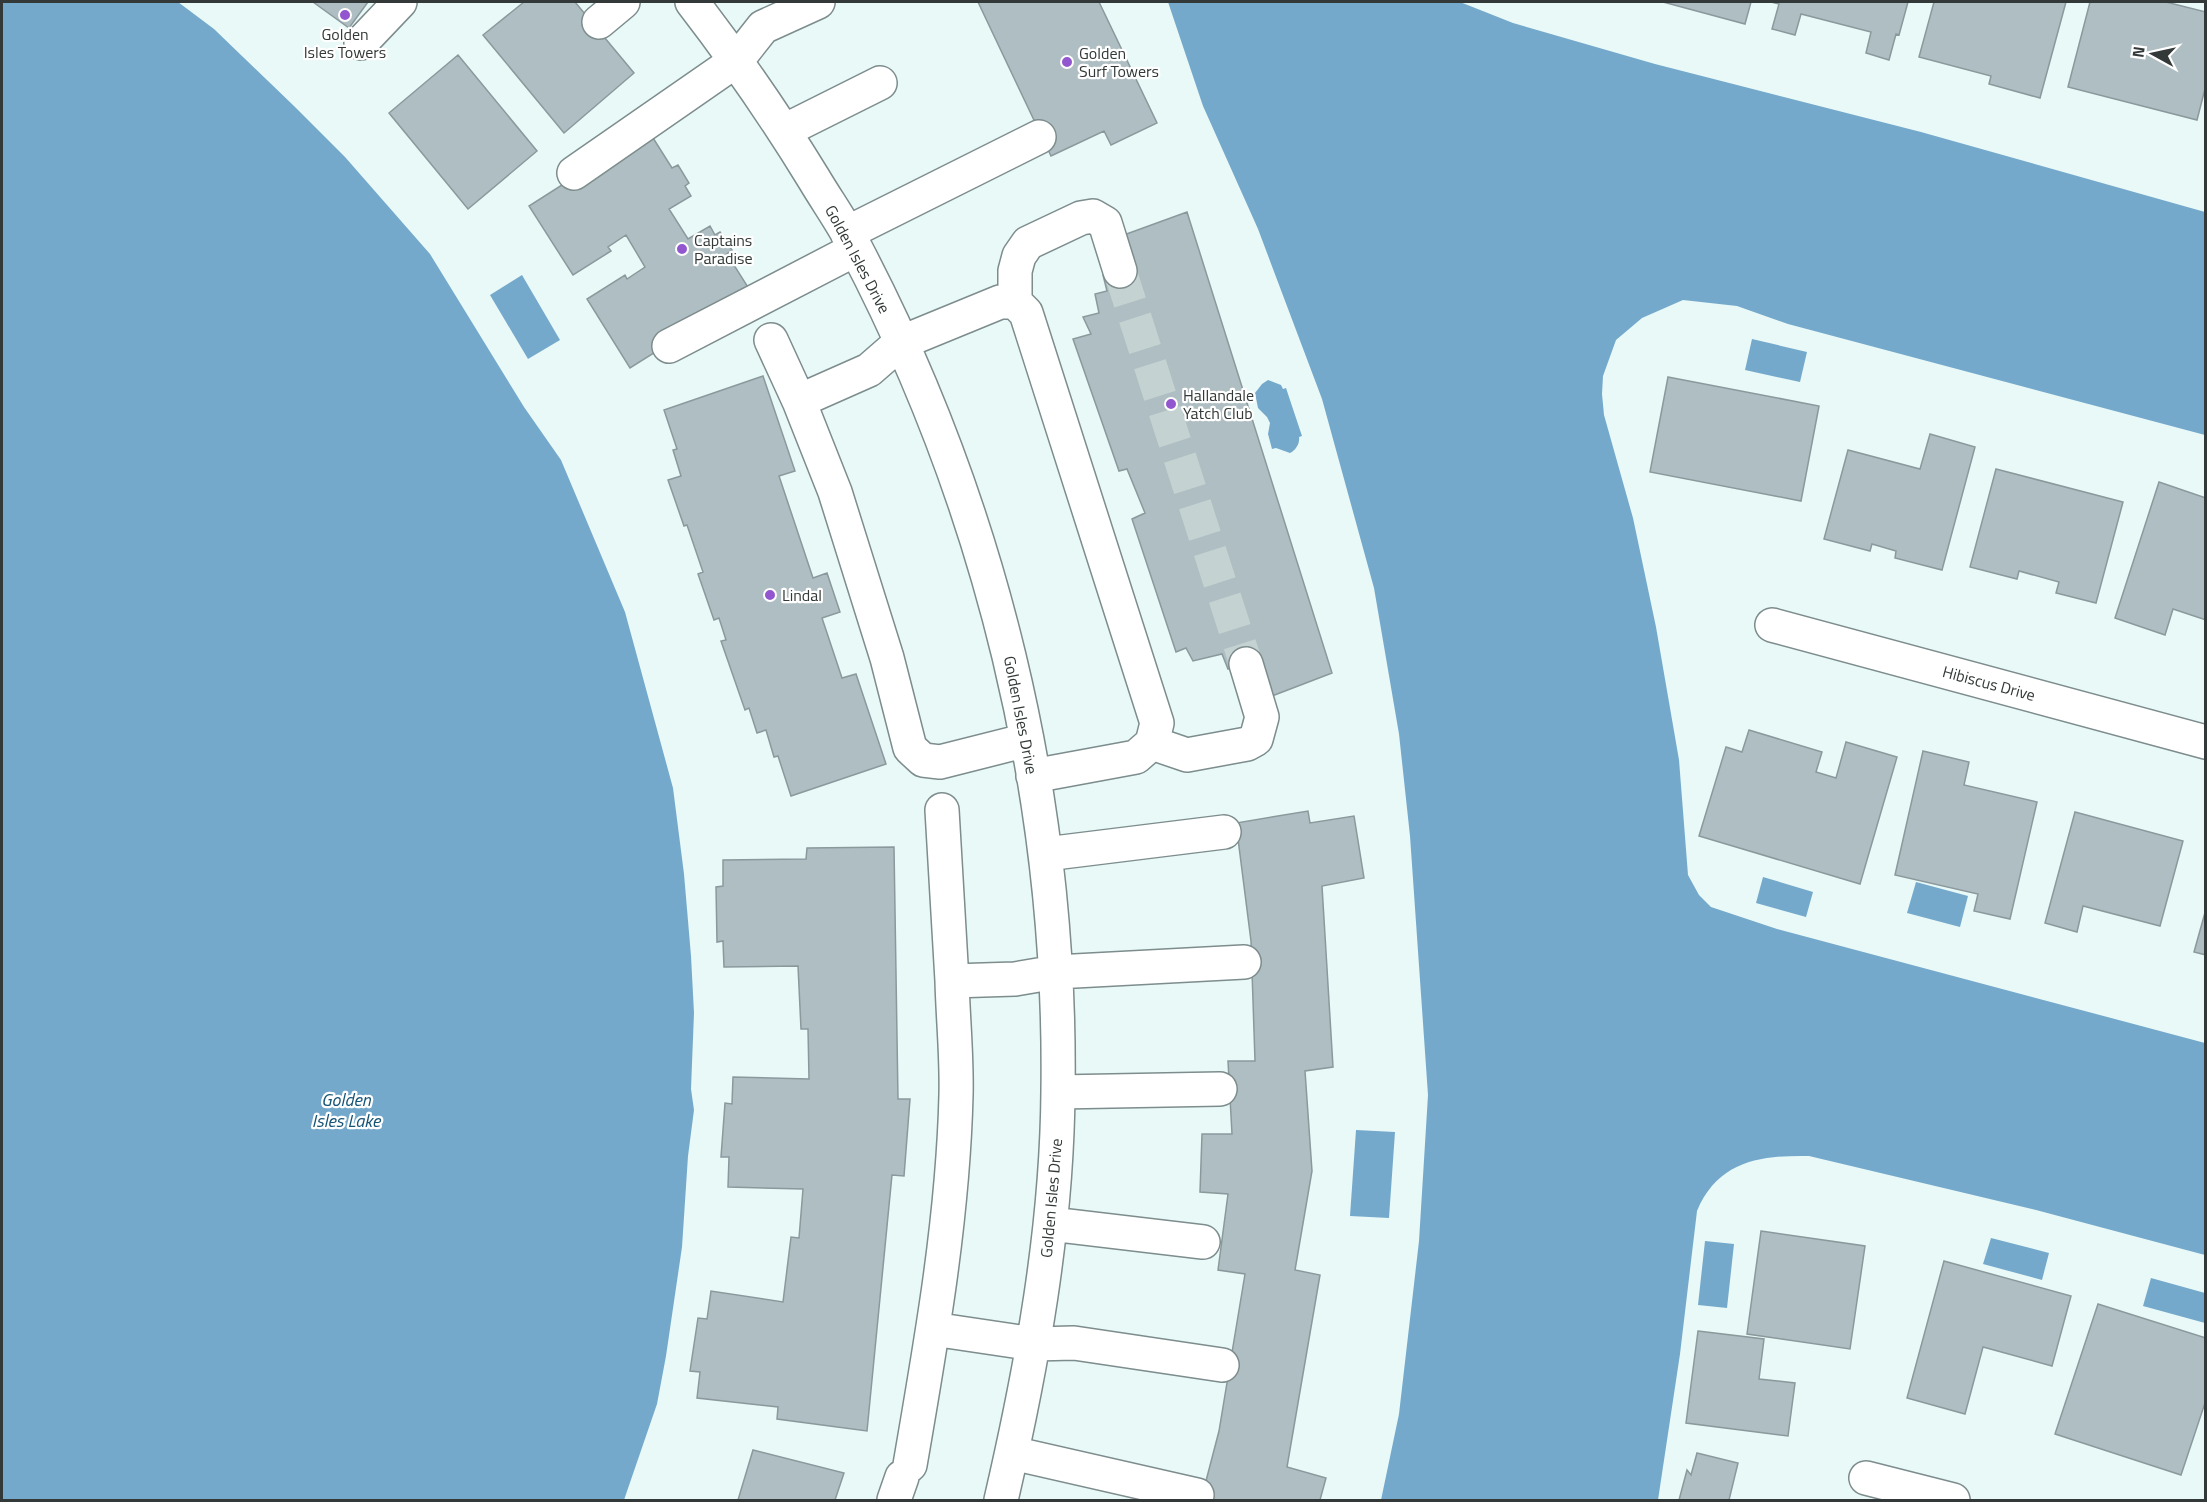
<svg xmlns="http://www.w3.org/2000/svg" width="2207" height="1502" viewBox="0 0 2207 1502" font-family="'Titillium Web',sans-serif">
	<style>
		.water { fill: #75a9cb }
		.building { fill: #afbec2; stroke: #8b999d; stroke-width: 1.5 }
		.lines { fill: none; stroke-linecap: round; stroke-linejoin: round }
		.minor-tunnel { stroke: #c4d3d2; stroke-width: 33; stroke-dasharray: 33 16; stroke-linecap: butt }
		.minor-casing { stroke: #7d8c8c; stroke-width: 36 }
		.minor { stroke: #fff; stroke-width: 33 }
		.poi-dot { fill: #9257ce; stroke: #fff; stroke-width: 2 }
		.labels { text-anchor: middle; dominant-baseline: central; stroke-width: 4.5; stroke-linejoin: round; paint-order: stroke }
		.poi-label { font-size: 16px; fill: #323938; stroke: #fff; text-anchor: start }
		.street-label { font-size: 16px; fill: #323938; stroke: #fff }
		.water-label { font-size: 18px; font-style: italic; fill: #155476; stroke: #fff }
	</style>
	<rect width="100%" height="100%" fill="#e8f9f8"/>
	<path class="water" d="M2,2H178L214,29L294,106L345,157L430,254L524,407L561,460L625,612L673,788L684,874L691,956L694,1013L691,1089L694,1110L688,1156L682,1247L666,1356L657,1404L624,1500H2Z
		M1168,2H1460L1513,23L1655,64L1921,132L2205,212V435L1788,324L1737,306L1683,300L1642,318L1616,340L1603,376L1602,394L1604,415L1633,518L1656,627L1679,760L1688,875L1699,895L1711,907L1777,929L2205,1043V1255L2036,1210L1809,1156C1761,1155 1718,1161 1697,1211L1680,1354L1658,1500H1381L1399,1414L1419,1241L1428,1095L1410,836L1399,734L1374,588L1322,399L1258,229L1203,106Z
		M522,275L560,340L528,359L490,295Z
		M1752,339L1807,352L1800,382L1745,370Z
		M1268,380L1281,385L1283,389L1286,388L1302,436L1299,437C1300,443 1296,450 1290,453L1276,448L1272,449L1268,434L1270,423L1267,417L1258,408L1255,393L1262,384Z
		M1763,877L1813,892L1806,917L1756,903Z
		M1916,882L1968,896L1960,927L1907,913Z
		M1356,1130L1395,1132L1389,1218L1350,1216Z
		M1991,1238L2049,1253L2042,1280L1983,1264Z
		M1705,1241L1734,1244L1727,1308L1698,1305Z
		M2151,1278L2205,1293V1323L2143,1306Z"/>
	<path class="building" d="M313,2H368L349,28Z
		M524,2H575L634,73L564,133L483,35Z
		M978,2H1099L1157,123L1111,145L1104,131L1051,156Z
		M1663,2H1751L1745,24Z
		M1771,2H1908L1899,35L1896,34L1889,60L1866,53L1871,32L1801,14L1795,35L1772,29L1779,4Z
		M1934,2H2066L2040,98L1989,84L1991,76L1919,57Z
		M2090,2H2166L2206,12V85L2197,120L2068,87Z
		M458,55L537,151L468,209L389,113Z
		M648,130L672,168L678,165L689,183L685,186L691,196L669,209L688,239L710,226L715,235L720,232L732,250L727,254L751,292L630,368L587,299L625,275L627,279L645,267L626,235L608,247L611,251L573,275L529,206Z
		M1187,212L1332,673L1272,696L1257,660L1228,669L1222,654L1193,661L1186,648L1176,652L1132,519L1145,513L1127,469L1119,471L1073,339L1091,334L1083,317L1099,313L1095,294L1107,291L1103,275L1130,268L1121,236Z
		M763,376L795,471L779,476L813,578L827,573L840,612L822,618L842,678L856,674L886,764L791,796L778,756L774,757L766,730L757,733L749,708L745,710L721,641L726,640L719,618L714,620L698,574L703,572L687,525L684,526L668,480L681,476L673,450L677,449L664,410Z
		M1668,377L1819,406L1801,501L1650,472Z
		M1930,434L1975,447L1942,570L1895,558L1896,551L1872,544L1870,551L1824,539L1848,450L1920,469Z
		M1996,469L2123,502L2096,603L2056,593L2059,582L2019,571L2017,579L1970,567Z
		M2159,482L2206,498V620L2173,609L2165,635L2115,618Z
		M1749,730L1822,752L1816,772L1836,778L1846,742L1897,757L1860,884L1699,836L1726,747L1742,752Z
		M1923,751L1969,762L1964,785L2037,802L2010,919L1974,911L1978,894L1895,875Z
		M1308,811L1310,823L1354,816L1364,878L1322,886L1333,1067L1305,1071L1312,1171L1295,1270L1320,1275L1287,1467L1326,1478L1320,1500H1201L1219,1431L1245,1274L1218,1270L1228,1194L1200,1192L1202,1134H1232L1228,1061H1255L1251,941L1236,823Z
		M2075,812L2183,841L2160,926L2083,906L2077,932L2045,923Z
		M894,847L898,1099H910L904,1176L892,1175L867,1431L777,1419L778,1407L697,1398L700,1372L690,1371L698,1318L707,1319L711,1291L783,1302L791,1237L799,1238L803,1189L728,1187L729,1157H721L725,1103L732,1104L733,1077L809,1079L808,1029H801L798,966L724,967L723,941L717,942L716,887L723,886V860L806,859L807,848Z
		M2206,909V955L2194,952Z
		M1761,1231L1865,1246L1850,1349L1747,1334Z
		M1944,1261L2071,1296L2052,1366L1983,1347L1965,1414L1907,1398Z
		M2098,1304L2206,1338V1400L2181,1475L2055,1434Z
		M1698,1331L1764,1339L1759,1379L1795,1383L1788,1436L1686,1423Z
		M753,1450L844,1473L835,1500H738Z
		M1697,1453L1738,1463L1729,1500H1679L1687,1470L1691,1475Z"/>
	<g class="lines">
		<path class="minor-tunnel" d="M1120,271L1246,664"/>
		<g class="minor-casing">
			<path id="minor" d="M692,2C736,59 776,117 814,179C827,201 843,223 855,247C991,506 1062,798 1058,1091C1057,1229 1032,1366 1001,1500
				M599,22L623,2
				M361,43L400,2
				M784,131L880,83
				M574,173L737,60L763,27L818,2
				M847,233L1039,137
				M1015,302V271L1019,256L1028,243L1081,218L1093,216L1105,223L1120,271
				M771,340L799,401
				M669,346L856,249
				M1772,625L2206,742
				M1027,740L940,762L923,760L910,748L887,658L835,492L799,401L869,370L900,343L1000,302H1015L1026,313L1157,723L1152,743L1136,757L1033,776
				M1152,743L1187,755L1247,744L1256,739L1262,717L1246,664
				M942,810L952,981L1015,979L1056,972L1244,962
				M1046,854L1224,832
				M1058,1092L1220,1089
				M1051,1224L1203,1242
				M933,1329L1034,1344L1074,1343L1222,1365
				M1012,1453L1197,1495
				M910,1465C931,1343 953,1219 956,1095C957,1057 953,1019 952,981
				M1866,1478L1953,1500
				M894,1500L902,1477"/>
		</g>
		<use href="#minor" class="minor"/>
	</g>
	<g class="poi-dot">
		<circle cx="345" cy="15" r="6"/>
		<circle cx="1067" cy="62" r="6"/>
		<circle cx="682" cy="249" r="6"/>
		<circle cx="1171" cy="404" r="6"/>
		<circle cx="770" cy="595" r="6"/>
	</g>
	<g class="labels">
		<g class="poi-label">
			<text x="345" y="34" text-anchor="middle">Golden<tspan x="345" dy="18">Isles Towers</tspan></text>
			<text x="1079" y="53">Golden<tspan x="1079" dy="18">Surf Towers</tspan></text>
			<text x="694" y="240">Captains<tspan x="694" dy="18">Paradise</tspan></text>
			<text x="1183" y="395">Hallandale<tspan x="1183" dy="18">Yatch Club</tspan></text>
			<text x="782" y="595">Lindal</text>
		</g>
		<g class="street-label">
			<text transform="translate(858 259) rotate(62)">Golden Isles Drive</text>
			<text transform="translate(1989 683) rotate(15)">Hibiscus Drive</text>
			<text transform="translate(1021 715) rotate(79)">Golden Isles Drive</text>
			<text transform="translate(1051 1198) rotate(-85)">Golden Isles Drive</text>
		</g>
		<g class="water-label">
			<text x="346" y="1099">Golden<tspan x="346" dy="21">Isles Lake</tspan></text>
		</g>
	</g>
	<rect width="2207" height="1502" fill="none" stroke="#323938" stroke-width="6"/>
	<g transform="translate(2153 54) rotate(278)" stroke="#ffffff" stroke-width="4.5" paint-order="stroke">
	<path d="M0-4.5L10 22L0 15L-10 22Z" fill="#323938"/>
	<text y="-9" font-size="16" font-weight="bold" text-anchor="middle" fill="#323938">N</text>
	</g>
</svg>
